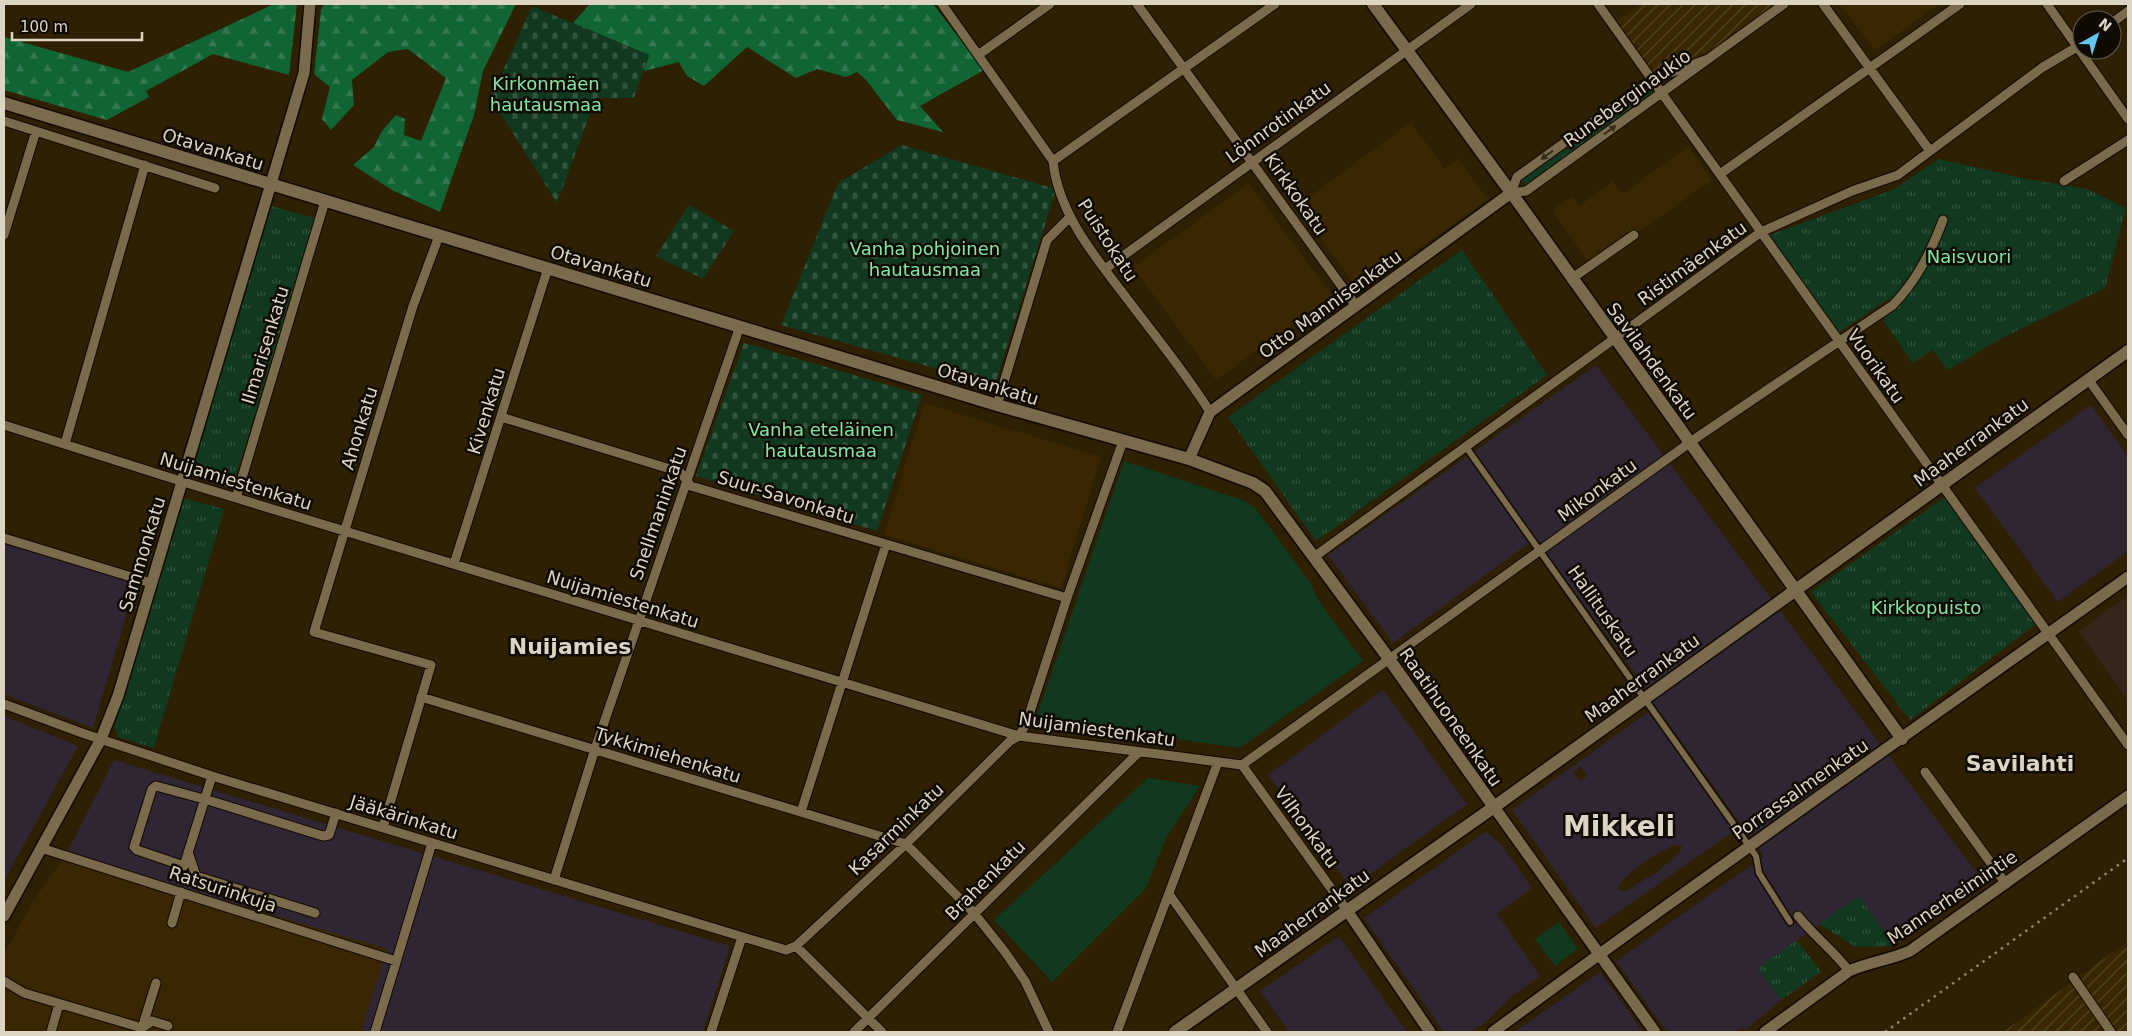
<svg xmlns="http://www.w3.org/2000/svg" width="2132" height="1036" viewBox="0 0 2132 1036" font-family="'DejaVu Sans',sans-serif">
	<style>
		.commercial { fill: #302533; fill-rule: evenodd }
		.industrial { fill: url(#industrial-furrows) }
		.built { fill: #382701 }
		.medical { fill: #35251b }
		.grass { fill: #11391f }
		.forest { fill: url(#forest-firs) }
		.cemetery { fill: url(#cemetery-stones) }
		.park { fill: url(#park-tufts) }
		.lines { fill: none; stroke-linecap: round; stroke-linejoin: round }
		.pedestrian-casing { stroke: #130a00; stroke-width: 9 }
		.minor-casing { stroke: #130a00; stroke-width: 11 }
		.tertiary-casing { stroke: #130a00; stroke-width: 14 }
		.secondary-casing { stroke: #130a00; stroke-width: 15 }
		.pedestrian { stroke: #7a6b4d; stroke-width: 6 }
		.minor { stroke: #7a6b4d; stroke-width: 9 }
		.tertiary { stroke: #7a6b4d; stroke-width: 11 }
		.secondary { stroke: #7a6b4d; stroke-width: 12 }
		.rail { stroke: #8f846f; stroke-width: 2.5; stroke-dasharray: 2.5 5; stroke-linecap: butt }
		.oneway { fill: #352d1c }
		.labels { text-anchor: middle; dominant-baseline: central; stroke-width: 5; stroke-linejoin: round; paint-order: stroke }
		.park-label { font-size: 18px; fill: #82e8a1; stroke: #100b02 }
		.street-label { font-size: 18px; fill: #ddd4c4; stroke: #100b02 }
		.district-label { font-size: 22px; font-weight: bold; fill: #ddd4c4; stroke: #100b02 }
		.town-label { font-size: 28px; font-weight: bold; fill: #ddd4c4; stroke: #100b02 }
	</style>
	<defs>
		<pattern id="industrial-furrows" width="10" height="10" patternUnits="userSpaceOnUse" patternTransform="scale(1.25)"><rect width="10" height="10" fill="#382701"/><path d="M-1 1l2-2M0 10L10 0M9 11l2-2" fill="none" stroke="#544524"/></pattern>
		<pattern id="forest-firs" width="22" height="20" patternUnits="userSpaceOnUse" patternTransform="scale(1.25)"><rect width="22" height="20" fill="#116434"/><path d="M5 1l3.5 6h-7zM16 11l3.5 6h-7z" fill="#337950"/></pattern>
		<pattern id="cemetery-stones" width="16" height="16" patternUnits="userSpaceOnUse" patternTransform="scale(1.25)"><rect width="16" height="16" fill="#11391f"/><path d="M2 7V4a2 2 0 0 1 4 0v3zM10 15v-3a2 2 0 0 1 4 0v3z" fill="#33553e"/></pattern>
		<pattern id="park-tufts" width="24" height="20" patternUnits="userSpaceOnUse" patternTransform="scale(1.25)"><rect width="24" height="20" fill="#11391f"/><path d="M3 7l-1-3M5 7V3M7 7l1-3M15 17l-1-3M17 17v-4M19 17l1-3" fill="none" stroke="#33553e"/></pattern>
	</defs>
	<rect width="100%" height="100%" fill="#2d2003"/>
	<path class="commercial" d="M1596,365L1985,884L1894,946L1859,896L1758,968L1781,1000L1747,1029L1740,1028L1735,1032H1667L1616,961L1764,856L1657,708L1641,681L1535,539L1393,643L1328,555Z
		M2091,405L2128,456V551L2058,602L1975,488Z
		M4,544L136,583L93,728L4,694Z
		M1383,690L1467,804L1351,888L1268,775Z
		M1652,709L1737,829L1596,928L1512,810ZM1580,766L1587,776L1580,781L1573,772ZM1674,845L1682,846L1680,852L1657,872L1626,891L1617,890L1620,883L1630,873L1648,859Z
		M4,716L78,746L4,881Z
		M114,760L730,946L703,1032H4V954L32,903L67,853Z
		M1486,831L1503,847L1532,888L1497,914L1540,976L1511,997L1486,1022L1471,1032H1444L1364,918Z
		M1339,936L1407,1032H1289L1260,991Z
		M1600,972L1643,1032H1514Z"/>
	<path class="industrial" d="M1641,4H1776L1706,54L1653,74L1616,22Z
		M2128,941V1032H2003Z"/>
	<path class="built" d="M1839,4H1940L1875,50Z
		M1411,122L1444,168L1458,159L1488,199L1360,292L1297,206Z
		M1688,146L1712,180L1591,266L1552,210L1572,197L1579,206L1613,181L1623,194Z
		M1249,183L1332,296L1216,380L1133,267Z
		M924,403L1101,457L1061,588L884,535Z
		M67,853L387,949L361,1032H4V954L32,903Z"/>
	<path class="medical" d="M2128,595V701L2079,631Z"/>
	<path class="grass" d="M1124,461L1245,501L1256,509L1311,584L1320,603L1363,661L1240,748L1036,719Z
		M1148,778L1200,786L1166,838L1146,888L1052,982L994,920Z
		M1559,922L1578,949L1555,966L1535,939Z"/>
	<path class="forest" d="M274,4H297L289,75L213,54L146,91L149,97L107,120L4,90V37L128,72Z
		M324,4H516L483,71L474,115L440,212L392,190L353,165L374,147L382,131L396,115L405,119L404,135L421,141L446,78L408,49L388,52L352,80L354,105L331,130L322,119L330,87L314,74L321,10Z
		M590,4H880L883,6L886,4H933L984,70L920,106L943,132L897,120L866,80L857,72L846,77L817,69L796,78L747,47L704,86L687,76L679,62L644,71L649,55L573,23Z"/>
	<path class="cemetery" d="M532,6L649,55L634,98H596L557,203L491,98Z
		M902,145L1056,189L995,385L781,325L838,183Z
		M689,205L734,231L703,279L656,256Z
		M744,343L922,395L877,531L696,476Z"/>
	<path class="park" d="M1651,82L1659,92L1527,187L1520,177Z
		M1938,159L2027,179L2087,189L2126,208L2105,288L2000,339L1948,370L1932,350L1913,363L1884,322L1890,298L1839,332L1770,235L1895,189Z
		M271,206L315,218L233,486L191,473Z
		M1462,250L1547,375L1316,541L1228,417Z
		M1945,497L2036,624L1910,720L1811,592Z
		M183,498L224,509L154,748L118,737L114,726Z
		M1859,896L1894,946L1856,947L1819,924Z
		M1797,940L1821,972L1781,1000L1758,968Z"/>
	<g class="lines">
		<g class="pedestrian-casing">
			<path id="pedestrian" d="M1466,447L1742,836L1756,856L1759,873L1790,922"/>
		</g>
		<g class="minor-casing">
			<path id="minor" d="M942,4L1053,161C1058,211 1092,253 1122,292C1151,331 1184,370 1210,412
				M1137,4L1356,306
				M1598,4L2128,745
				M1823,4L1930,151
				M2047,4L2128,119
				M2112,23L2128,11
				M978,55L1050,4
				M1708,59L1651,80L1517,177L1511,193L1526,191L1784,4
				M4,121L215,188
				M1053,161L1275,4
				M1720,174L1960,4
				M2064,181L2128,140
				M4,235L36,131
				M1105,269L1471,4
				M1571,279L1634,235
				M2088,379L2128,435
				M997,405L1047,240L1070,217
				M501,417L680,472L691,486L1067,598
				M4,425L190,484L1019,736L1242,765
				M65,444L145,165
				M236,498L325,201
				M4,538L151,583
				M1314,557L1761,232L1852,191L1898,175L2043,67L2082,44
				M454,564L548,268
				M421,697L906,844L974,913L1005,952L1025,981L1049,1032
				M4,704L82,733L212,776L786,950L796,946L906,844L1010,741L1019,736
				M1019,736L1026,724L1067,598L1123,441
				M1242,765L1699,436L1893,305C1917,280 1931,252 1943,220
				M1242,765L1346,909
				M1925,772L2006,884
				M212,776L184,866L137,850L134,847L152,789L156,786C174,791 193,796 211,801L323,836L329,835L336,813
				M801,812L886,544
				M383,827L431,665L314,632L413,306L439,236
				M41,848L396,961
				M188,852L196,876L315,913
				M554,880L595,749L740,326
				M1169,894L1267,1032
				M1798,916C1814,936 1834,951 1849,971
				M172,923L181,892
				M796,946L882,1032
				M2073,977L2111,1032
				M4,981L24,993L142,1028L152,1021L168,1026
				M142,1028L156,983
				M51,1032L59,1004
				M375,1032L432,843
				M711,1032L742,937
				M854,1032L1139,752
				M1117,1032L1218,762"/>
		</g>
		<g class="tertiary-casing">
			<path id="tertiary" d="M1189,459L1210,412L1511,193
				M1494,807L1655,1032
				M1346,909L1430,1032
				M4,916L101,739L118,696L304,73L310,4
				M1493,1032C1703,877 1916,728 2128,577
				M1765,1032L1849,971C1869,962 1890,960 1910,951L2128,796"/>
		</g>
		<g class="secondary-casing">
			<path id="secondary" d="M1373,4L1523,209L1902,739
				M4,103L997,405L1189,459L1253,483L1265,491L1384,652L1494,807
				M1175,1032L1494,807L2128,351"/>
		</g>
		<use href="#pedestrian" class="pedestrian"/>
		<use href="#minor" class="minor"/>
		<use href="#tertiary" class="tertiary"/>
		<use href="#secondary" class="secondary"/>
		<path class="rail" d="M1885,1032L2128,858"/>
	</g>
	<defs><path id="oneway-solid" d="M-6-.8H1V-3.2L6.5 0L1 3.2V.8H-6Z" transform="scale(1.25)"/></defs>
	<g class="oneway">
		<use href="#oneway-solid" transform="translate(1610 130) rotate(-36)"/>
		<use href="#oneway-solid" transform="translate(1547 155) rotate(144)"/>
	</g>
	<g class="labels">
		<g class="park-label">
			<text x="546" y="83">Kirkonmäen<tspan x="546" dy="21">hautausmaa</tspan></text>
			<text x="925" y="248">Vanha pohjoinen<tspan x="925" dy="21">hautausmaa</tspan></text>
			<text x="1969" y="256">Naisvuori</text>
			<text x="821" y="429">Vanha eteläinen<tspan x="821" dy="21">hautausmaa</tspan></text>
			<text x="1926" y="607">Kirkkopuisto</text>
		</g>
		<g class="street-label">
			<text transform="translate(1627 98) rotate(-36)">Runeberginaukio</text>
			<text transform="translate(1278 122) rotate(-36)">Lönnrotinkatu</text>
			<text transform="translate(213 149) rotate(17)">Otavankatu</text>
			<text transform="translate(1296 194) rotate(55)">Kirkkokatu</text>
			<text transform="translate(1108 240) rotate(57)">Puistokatu</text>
			<text transform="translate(1692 263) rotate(-36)">Ristimäenkatu</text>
			<text transform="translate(601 266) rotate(17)">Otavankatu</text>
			<text transform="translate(1330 304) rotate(-36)">Otto Mannisenkatu</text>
			<text transform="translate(265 345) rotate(-73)">Ilmarisenkatu</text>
			<text transform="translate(1652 361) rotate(54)">Savilahdenkatu</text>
			<text transform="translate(1876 366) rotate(55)">Vuorikatu</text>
			<text transform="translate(988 384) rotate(17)">Otavankatu</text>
			<text transform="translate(486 411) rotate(-73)">Kivenkatu</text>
			<text transform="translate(359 428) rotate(-73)">Ahonkatu</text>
			<text transform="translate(1971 442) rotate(-36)">Maaherrankatu</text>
			<text transform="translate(236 481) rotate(17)">Nuijamiestenkatu</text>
			<text transform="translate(1597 490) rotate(-36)">Mikonkatu</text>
			<text transform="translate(786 497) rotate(17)">Suur-Savonkatu</text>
			<text transform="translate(658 513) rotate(-71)">Snellmaninkatu</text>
			<text transform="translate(142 554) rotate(-73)">Sammonkatu</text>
			<text transform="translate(623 599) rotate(17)">Nuijamiestenkatu</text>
			<text transform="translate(1603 611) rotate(55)">Hallituskatu</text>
			<text transform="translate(1642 678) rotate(-36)">Maaherrankatu</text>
			<text transform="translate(1451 717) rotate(55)">Raatihuoneenkatu</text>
			<text transform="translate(1097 729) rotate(8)">Nuijamiestenkatu</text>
			<text transform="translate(668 755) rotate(17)">Tykkimiehenkatu</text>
			<text transform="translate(1800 789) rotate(-35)">Porrassalmenkatu</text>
			<text transform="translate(404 817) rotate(17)">Jääkärinkatu</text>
			<text transform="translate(1307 827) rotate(54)">Vilhonkatu</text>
			<text transform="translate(896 829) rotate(-44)">Kasarminkatu</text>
			<text transform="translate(985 880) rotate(-45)">Brahenkatu</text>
			<text transform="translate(223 889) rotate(18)">Ratsurinkuja</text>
			<text transform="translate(1952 897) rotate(-34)">Mannerheimintie</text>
			<text transform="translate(1312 913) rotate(-36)">Maaherrankatu</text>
		</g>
		<g class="district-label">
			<text x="570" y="646">Nuijamies</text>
			<text x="2020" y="763">Savilahti</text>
		</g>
		<g class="town-label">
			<text x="1619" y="826">Mikkeli</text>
		</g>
	</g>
	<rect width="2132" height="1036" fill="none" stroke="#ddd4c4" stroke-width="10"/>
	<g transform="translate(2097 35) rotate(39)"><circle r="24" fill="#100b02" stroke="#625b50"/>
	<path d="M0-4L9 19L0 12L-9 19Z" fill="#64c5ee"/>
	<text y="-8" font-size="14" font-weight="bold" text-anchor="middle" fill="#ddd4c4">N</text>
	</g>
	<path d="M12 32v8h130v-8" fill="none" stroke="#ddd4c4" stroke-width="2.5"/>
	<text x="20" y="32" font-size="15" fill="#ddd4c4" stroke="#100b02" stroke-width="4" paint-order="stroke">100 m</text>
</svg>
